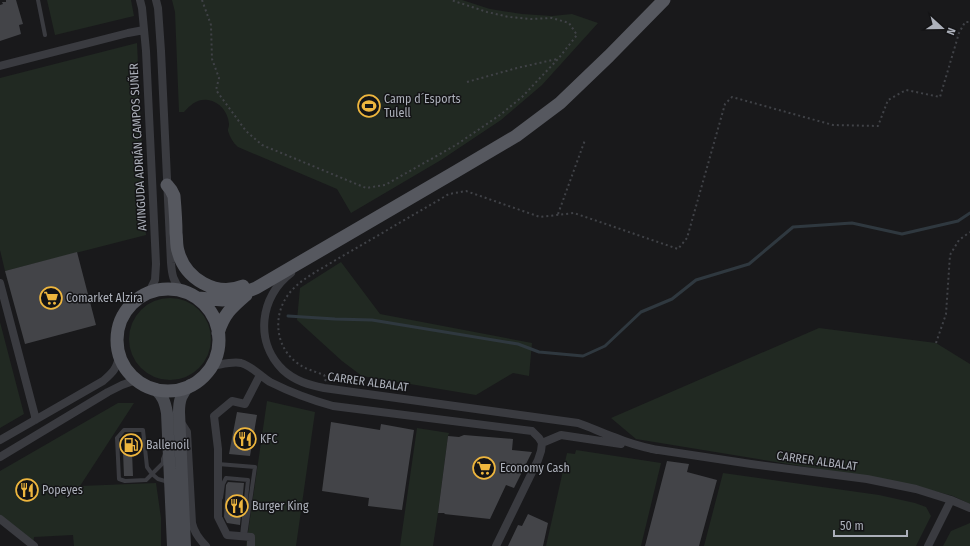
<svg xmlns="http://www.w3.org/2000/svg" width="970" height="546" viewBox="0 0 970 546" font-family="'Fira Sans Condensed',sans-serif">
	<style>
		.green { fill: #212922 }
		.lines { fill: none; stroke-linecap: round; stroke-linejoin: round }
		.stream { stroke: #2f383f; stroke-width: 3 }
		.building { fill: #434448 }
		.path { stroke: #404247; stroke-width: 2; stroke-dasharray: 2 3; stroke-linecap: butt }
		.lane { stroke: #3a3b40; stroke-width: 4 }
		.street { stroke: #3a3b40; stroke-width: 8 }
		.secondary { stroke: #484a50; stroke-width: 12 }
		.primary { stroke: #56585f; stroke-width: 13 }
		.labels { text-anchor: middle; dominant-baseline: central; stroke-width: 3; stroke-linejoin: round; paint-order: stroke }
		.poi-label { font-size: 12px; fill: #acb0ba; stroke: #141416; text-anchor: start }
		.street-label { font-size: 12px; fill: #acb0ba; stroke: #141416 }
	</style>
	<rect width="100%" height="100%" fill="#19191b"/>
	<path class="green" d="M47,0H131L134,16L55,35Z
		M172,0H462L490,9L522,14L552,16L572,14L598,23L542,85L501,120L441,160L351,213L337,189L238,147C233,143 230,137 228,131C228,127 229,128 229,124C228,112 220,102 208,100C198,98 190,105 184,112H179L175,12Z
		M137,43L146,235L5,271L0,250V78Z
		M341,262L380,314L532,343L529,376L513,373L476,395L362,376L342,361L297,320L300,288Z
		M129 339a41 41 0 1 1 82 0a41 41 0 1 1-82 0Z
		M0,322L24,414L0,428Z
		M819,328L936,343L970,364V504L953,496L919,487L885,480L636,439L611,418Z
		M267,401L315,412L296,546H246Z
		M118,403H134L80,486L156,483L161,518V546H74L73,535L34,537L33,545L0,517V471Z
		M417,428L449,433L448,436L438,513L433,546H400Z
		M576,450L661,463L641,546H546L567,453L575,454Z
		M723,473L879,495L915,503L926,507L931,516L916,546H704Z
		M970,523V546H943L951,531Z"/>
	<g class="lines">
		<path class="stream" d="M288,316L335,319L372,320L518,344L539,352L583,356L605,346L641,312L672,299L696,280L749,264L793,227L852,223L902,234L958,221L970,213"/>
	</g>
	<path class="building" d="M6,0H16L23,24L19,25L21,34L0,41V5L3,4L2,2H6Z
		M77,252L96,325L25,344L5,271Z
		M237,412L257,415L250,456L229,454Z
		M331,422L380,430L381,424L414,430L402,510L368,506L369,498L322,491Z
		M126,434H129L130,451H121V439Z
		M464,435L513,439L512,450L532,452L514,488L506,485L490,519L444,514L445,513H438L448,436L459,437Z
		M123,452H132L133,476H124Z
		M667,461L689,464L687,472L717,480L699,546H645Z
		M228,482L244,483L240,525L227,523L224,517L226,485Z
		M528,514L548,523L543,546H508L518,525L522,526Z"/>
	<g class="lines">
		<path class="path" d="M202,0L211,25L212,59L219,78L216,90L246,131L262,145L366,188L385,185L456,145L500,115L522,97L558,59L577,35L569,23L552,18L531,19L509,17L487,12L451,0
			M467,82L517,68L557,59
			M558,214L585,140
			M936,343L946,314L950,255L959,240L970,232
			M325,381L326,379L324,375C314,371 304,369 296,362C275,346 273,315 288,295C295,285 306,278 317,271L449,194L466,191L540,217L574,213L678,249L687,238L725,104L732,97L833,125L878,126L888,100L906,90L940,97L959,33L965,22H970"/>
		<path class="lane" d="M38,0L45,35
			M165,454L163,459V463C157,469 151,475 146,480L125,481L119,479L117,438L124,430H143L147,467L152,474L158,479L165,481L168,484
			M218,464L255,467L245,536
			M221,498L223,484L226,478L248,480L242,536"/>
		<path class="street" d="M140,0L142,8L146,51L156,264L155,280L149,292
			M156,0L158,8L161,51L171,263C172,275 173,281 181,290
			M0,66L128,33L144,30
			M291,273C260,296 254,342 283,370C295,381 309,385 324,388L578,423C590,427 602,433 614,437C628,443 642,447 657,450
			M0,283L35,416V420
			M211,366C220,365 232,361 241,363C252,366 260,376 270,382C290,392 311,400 333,406L532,431L539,438L542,443
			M180,421L187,432L192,523C194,532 199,539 206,546
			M0,440L103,381C112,373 117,369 119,356
			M542,443L561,435L621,444
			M652,449L751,464L867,479L916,489L951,500L970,508
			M0,457L108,392L122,385L136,380
			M0,519L34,546
			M251,546V537L227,535L218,517V449L214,416L232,401L245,404L260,375
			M496,546L538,460L541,451L542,443
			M928,546L951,500"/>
		<path class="secondary" d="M155,389C163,396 165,402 167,413L173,546
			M185,546L179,412C179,401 181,393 190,385"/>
		<path class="primary" d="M167,185L171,190L174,196C175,208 176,220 176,233C177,239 176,245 178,251C185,279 216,297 243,286
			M117 340a51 51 0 1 1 102 0a51 51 0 1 1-102 0Z
			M198,298L223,300L256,288L455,172L516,136L560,103L609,56L664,0
			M218,333C224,314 231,308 246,295"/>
	</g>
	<defs>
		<g id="stadium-ring" transform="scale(1.15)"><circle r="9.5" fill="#141416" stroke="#eeb63e" stroke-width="1.5"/><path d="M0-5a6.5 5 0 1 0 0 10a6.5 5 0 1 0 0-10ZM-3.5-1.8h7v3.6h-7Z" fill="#eeb63e"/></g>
		<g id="supermarket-ring" transform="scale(1.15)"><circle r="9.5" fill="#141416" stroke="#eeb63e" stroke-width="1.5"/><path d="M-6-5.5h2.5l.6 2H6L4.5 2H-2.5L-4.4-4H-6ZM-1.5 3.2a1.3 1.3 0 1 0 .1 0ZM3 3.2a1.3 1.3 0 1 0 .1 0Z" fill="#eeb63e"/></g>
		<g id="restaurant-ring" transform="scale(1.15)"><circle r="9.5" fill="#141416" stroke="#eeb63e" stroke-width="1.5"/><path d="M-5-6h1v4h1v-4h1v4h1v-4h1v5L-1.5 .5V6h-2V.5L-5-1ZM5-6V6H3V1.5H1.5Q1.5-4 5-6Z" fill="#eeb63e"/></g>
		<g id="fuel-ring" transform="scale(1.15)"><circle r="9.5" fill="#141416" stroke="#eeb63e" stroke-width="1.5"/><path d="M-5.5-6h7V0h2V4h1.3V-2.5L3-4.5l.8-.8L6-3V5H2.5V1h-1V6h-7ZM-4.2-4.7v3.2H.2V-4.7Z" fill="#eeb63e"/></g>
	</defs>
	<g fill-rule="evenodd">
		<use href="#stadium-ring" x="369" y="106"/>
		<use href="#supermarket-ring" x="51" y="298"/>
		<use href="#restaurant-ring" x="245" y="439"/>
		<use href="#fuel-ring" x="131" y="445"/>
		<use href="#supermarket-ring" x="484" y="468"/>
		<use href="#restaurant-ring" x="27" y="490"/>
		<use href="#restaurant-ring" x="237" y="506"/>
	</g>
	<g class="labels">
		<g class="poi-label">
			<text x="384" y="99">Camp d´Esports<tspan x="384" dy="14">Tulell</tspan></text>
			<text x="66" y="298">Comarket Alzira</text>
			<text x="260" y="439">KFC</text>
			<text x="146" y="445">Ballenoil</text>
			<text x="500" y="468">Economy Cash</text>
			<text x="42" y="490">Popeyes</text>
			<text x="252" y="506">Burger King</text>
		</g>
		<g class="street-label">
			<text transform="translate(138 147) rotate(-93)">AVINGUDA ADRIÁN CAMPOS SUÑER</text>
			<text transform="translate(368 382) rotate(8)">CARRER ALBALAT</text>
			<text transform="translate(817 461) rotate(8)">CARRER ALBALAT</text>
		</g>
	</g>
	<g transform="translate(942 28) rotate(111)" stroke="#141416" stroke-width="3" paint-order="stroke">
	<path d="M0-3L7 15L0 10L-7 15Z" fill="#acb0ba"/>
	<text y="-6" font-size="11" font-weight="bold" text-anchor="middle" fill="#acb0ba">N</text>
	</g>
	<path d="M834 530v6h73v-6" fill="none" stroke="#acb0ba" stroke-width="2"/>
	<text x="840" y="530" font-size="12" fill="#acb0ba" stroke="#141416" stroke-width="3" paint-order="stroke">50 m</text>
</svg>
